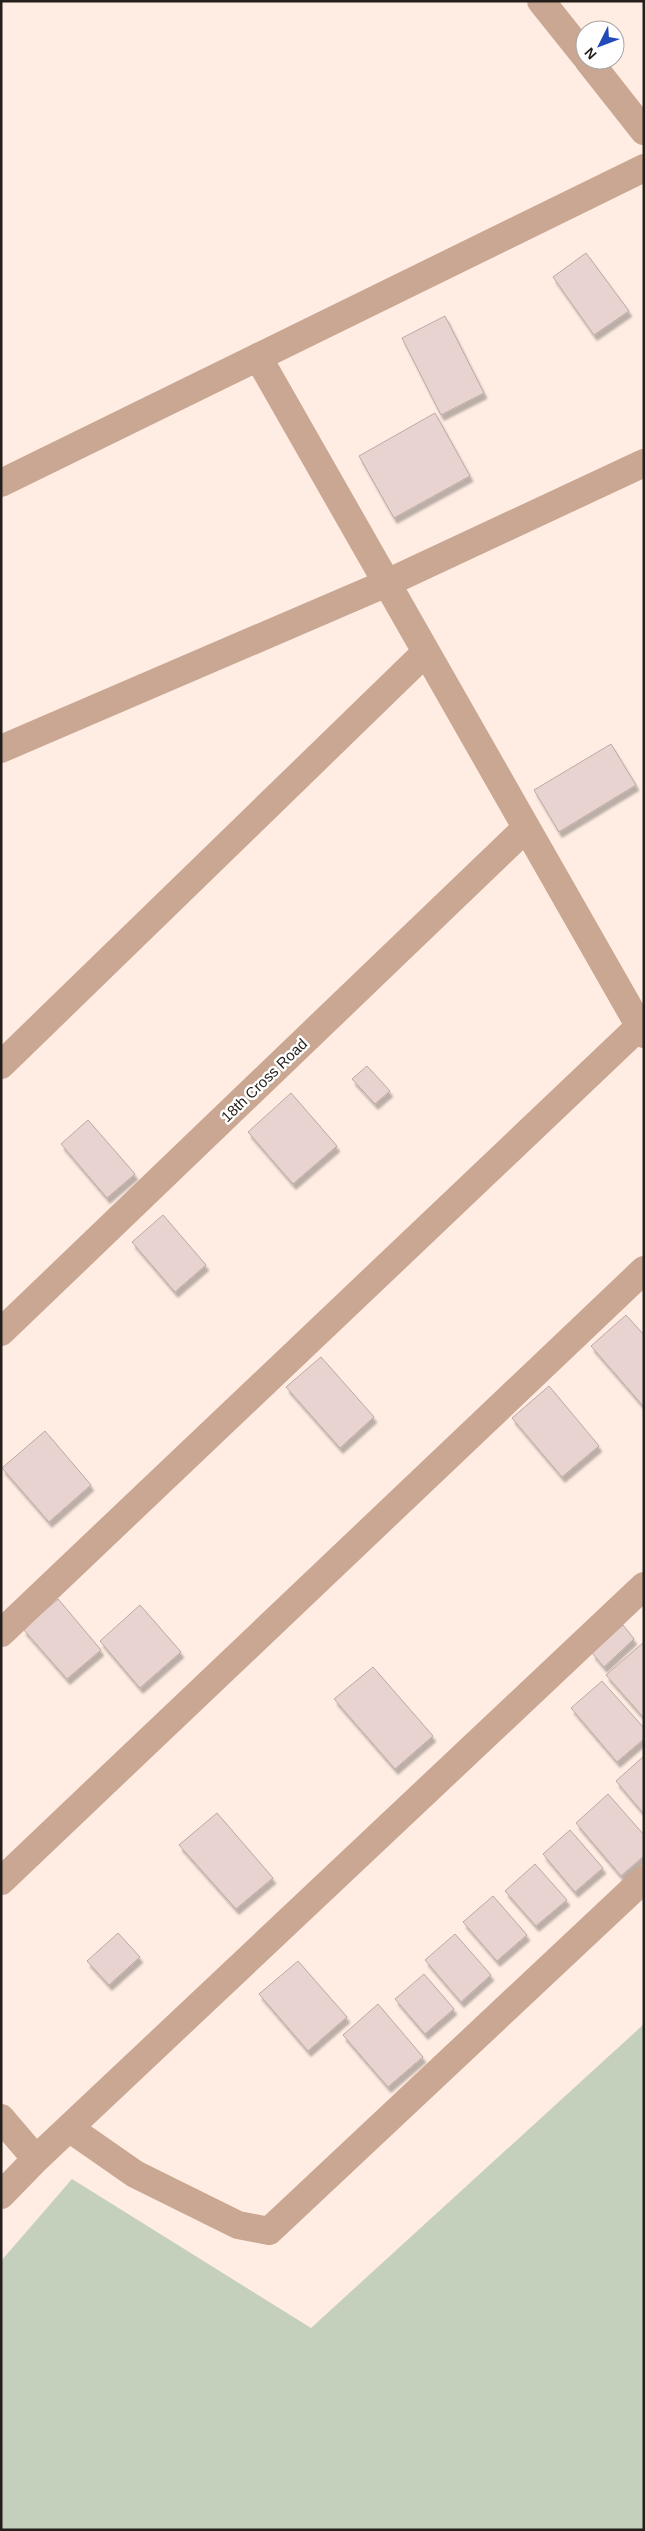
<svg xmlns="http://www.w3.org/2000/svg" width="645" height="2531" viewBox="0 0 645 2531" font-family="Arial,sans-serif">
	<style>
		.green { fill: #c4d0bb }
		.building { fill: #e8d3d0; stroke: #bca8a5; filter: url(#shadow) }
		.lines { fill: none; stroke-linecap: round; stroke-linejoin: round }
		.street { stroke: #c9a792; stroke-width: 28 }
		.labels { text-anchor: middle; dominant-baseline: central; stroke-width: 5; stroke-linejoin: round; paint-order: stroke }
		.street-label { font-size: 15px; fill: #251f1b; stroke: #fff }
	</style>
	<defs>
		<filter id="shadow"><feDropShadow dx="3" dy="5.5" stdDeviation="1" flood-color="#0004"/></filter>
	</defs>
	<rect width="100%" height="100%" fill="#ffede3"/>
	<path class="green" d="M644,2024V2530H1V2261L72,2179L311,2328Z"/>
	<path class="building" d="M586,253L629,311L594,335L553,277Z
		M445,316L484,393L441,415L402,338Z
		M435,413L470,476L394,518L359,456Z
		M611,744L636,785L559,832L534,790Z
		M367,1066L390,1091L375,1104L352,1079Z
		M291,1093L337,1146L293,1184L248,1132Z
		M88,1120L135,1174L107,1198L61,1144Z
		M163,1215L206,1265L175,1292L132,1242Z
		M626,1315L644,1335V1407L591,1346Z
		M321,1357L374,1417L340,1448L286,1387Z
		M549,1386L599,1446L562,1477L512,1418Z
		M45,1431L91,1485L49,1522L2,1468Z
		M58,1599L101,1650L67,1679L23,1629Z
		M140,1605L181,1652L140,1688L100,1641Z
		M623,1625L634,1639L604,1667L592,1653Z
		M644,1642V1718L606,1675Z
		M373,1667L433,1736L395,1769L334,1699Z
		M602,1681L644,1728V1739L617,1762L571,1708Z
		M644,1756V1814L616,1781Z
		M608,1794L644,1835V1856L621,1876L576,1823Z
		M217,1813L273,1878L236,1909L179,1845Z
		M570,1830L603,1868L575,1892L543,1854Z
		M535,1864L567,1900L536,1926L505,1891Z
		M493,1896L527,1935L497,1961L463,1922Z
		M118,1933L140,1957L109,1985L87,1961Z
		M455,1934L491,1975L461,2002L425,1960Z
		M298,1961L347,2017L308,2051L259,1994Z
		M424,1974L454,2009L425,2034L395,1999Z
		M378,2004L423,2057L388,2087L343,2035Z"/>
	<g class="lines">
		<path class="street" d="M541,1L585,56
			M588,60L644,131
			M258,357L644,1034
			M1,483L644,168
			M1,749L387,583L644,463
			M1,1065L426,652
			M1,1332L526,828
			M1,1633L639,1027
			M1,1881L644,1270
			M1,2118L36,2159L1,2195
			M69,2128L135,2174L238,2225L269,2231L644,1879
			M36,2159L644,1586"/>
	</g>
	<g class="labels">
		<g class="street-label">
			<text transform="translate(264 1080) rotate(-44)">18th Cross Road</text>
		</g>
	</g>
	<rect width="645" height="2531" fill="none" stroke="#251f1b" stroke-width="5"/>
	<g transform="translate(600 45) rotate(228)"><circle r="24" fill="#ffffff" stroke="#a8a5a4"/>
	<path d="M0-4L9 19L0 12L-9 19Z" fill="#214ab8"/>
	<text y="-8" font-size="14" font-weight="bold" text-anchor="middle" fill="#251f1b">N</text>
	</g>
</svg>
